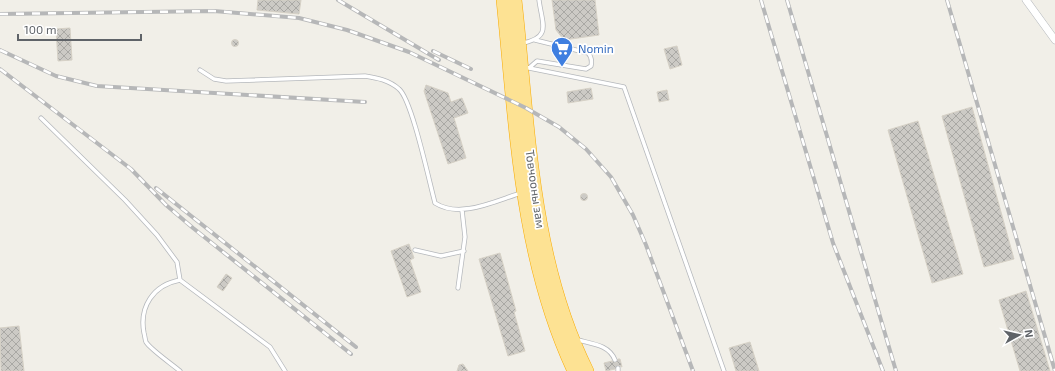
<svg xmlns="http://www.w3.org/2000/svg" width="1055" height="371" viewBox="0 0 1055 371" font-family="'Exo 2',sans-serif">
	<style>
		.building { fill: url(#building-cross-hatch); stroke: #d6d1c6 }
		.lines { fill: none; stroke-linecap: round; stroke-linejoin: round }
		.lane-casing { stroke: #b5b8bc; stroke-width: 5 }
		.street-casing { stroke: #b5b8bc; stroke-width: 8 }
		.highway-casing { stroke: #f9ab00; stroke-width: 14 }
		.lane { stroke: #fff; stroke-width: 3.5 }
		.street { stroke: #fff; stroke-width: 7 }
		.highway { stroke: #fde293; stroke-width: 13 }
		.rail-casing { stroke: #b6b7b8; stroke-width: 4 }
		.rail { stroke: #fff; stroke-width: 2.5; stroke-dasharray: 8; stroke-linecap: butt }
		.labels { text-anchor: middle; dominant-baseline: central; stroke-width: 3.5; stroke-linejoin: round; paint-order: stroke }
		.shop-label { font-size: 12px; fill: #366cbe; stroke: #fff; text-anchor: start }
		.street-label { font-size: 12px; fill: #5f6368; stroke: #fff }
	</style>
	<defs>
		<pattern id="building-cross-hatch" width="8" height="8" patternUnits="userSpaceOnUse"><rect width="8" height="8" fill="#cccac5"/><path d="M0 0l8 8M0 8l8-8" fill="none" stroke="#a9a8a4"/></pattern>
	</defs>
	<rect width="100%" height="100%" fill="#f1efe8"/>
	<path class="building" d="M258,0H301L299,14L257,10Z
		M552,0H595L599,35L564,40L556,30Z
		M70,28L72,60L58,61L56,29Z
		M231.5 43a3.5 3.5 0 1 1 7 0a3.5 3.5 0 1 1-7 0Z
		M677,46L682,65L670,69L664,49Z
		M426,85L448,93L451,102L462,98L468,113L454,118L466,158L448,164L424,91Z
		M591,88L593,99L568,103L567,92Z
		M667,90L669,100L659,102L657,92Z
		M972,107L1014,259L984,267L942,116Z
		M918,121L963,274L932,283L888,130Z
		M580.5 197a3.5 3.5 0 1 1 7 0a3.5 3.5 0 1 1-7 0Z
		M409,244L414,258L410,260L421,292L407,297L391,251Z
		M500,253L516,311L514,312L525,351L508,356L479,259Z
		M226,274L232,278L223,291L217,287Z
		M1026,291L1050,371H1020L999,300Z
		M19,326L24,371H1L0,328Z
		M750,342L759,371H736L729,348Z
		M618,359H620L622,367L618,365L615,369L606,371L604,363L612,361L616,363Z
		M463,364L468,371H457L459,365Z"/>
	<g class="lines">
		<g class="lane-casing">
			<path id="lane" d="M523,43C552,37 542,24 539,0
				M524,67L624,87L724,371
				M529,68L537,61L586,69L591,66C592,61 592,57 588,53L535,40
				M200,70L214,79L226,81L365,76C377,78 389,80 399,89C412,100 429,181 435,203C460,219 495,201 521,193
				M41,118L125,200L157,235L177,262L180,280L270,347L285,371
				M415,250L441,256L464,251
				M180,280C153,285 139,307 144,333C145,336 145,340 146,342C150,349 173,365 180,371
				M458,288L465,237L462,210
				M578,340C593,344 609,345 615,360
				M618,371V368"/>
		</g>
		<g class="street-casing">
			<path id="street" d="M1026,0L1055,40"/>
		</g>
		<g class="highway-casing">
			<path id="highway" d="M503,0C516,125 520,256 574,371
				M515,0C529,125 530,256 587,371"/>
		</g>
		<use href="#lane" class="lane"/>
		<use href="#street" class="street"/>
		<use href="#highway" class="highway"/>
		<g class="rail-casing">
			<path id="rail" d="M338,0L439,60
				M761,0L833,243L883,371
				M787,0L896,371
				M947,0L1055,371
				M0,14L214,11L299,18L347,30L409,52L526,108L559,127L586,149L611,177L633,215L646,245L693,371
				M0,50L56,76L97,86L365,102
				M433,51L471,69
				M0,69L131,169L166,205L193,228L351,354
				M156,188L356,347"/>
		</g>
		<use href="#rail" class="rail"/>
	</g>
	<defs>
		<g id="supermarket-pin" transform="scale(1.15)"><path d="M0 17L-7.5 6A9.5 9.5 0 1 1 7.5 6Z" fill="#3f7fe0" stroke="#fff"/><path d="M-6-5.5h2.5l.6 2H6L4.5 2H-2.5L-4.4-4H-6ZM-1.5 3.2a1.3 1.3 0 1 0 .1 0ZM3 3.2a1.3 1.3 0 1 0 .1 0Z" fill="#fff"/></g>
	</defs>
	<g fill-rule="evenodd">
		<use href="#supermarket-pin" x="562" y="48"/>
	</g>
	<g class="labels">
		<g class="shop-label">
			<text x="578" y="48">Nomin</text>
		</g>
		<g class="street-label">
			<text transform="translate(536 189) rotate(82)">Товчооны зам</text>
		</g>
	</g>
	<g transform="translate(1019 335) rotate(82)" stroke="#ffffff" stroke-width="3" paint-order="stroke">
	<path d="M0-3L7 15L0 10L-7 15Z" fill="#5f6368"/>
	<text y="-6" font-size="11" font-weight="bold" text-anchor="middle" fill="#5f6368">N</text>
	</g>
	<path d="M18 34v6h123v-6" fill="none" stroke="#5f6368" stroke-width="2"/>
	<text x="24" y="34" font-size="12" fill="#5f6368" stroke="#ffffff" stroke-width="3" paint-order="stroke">100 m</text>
</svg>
